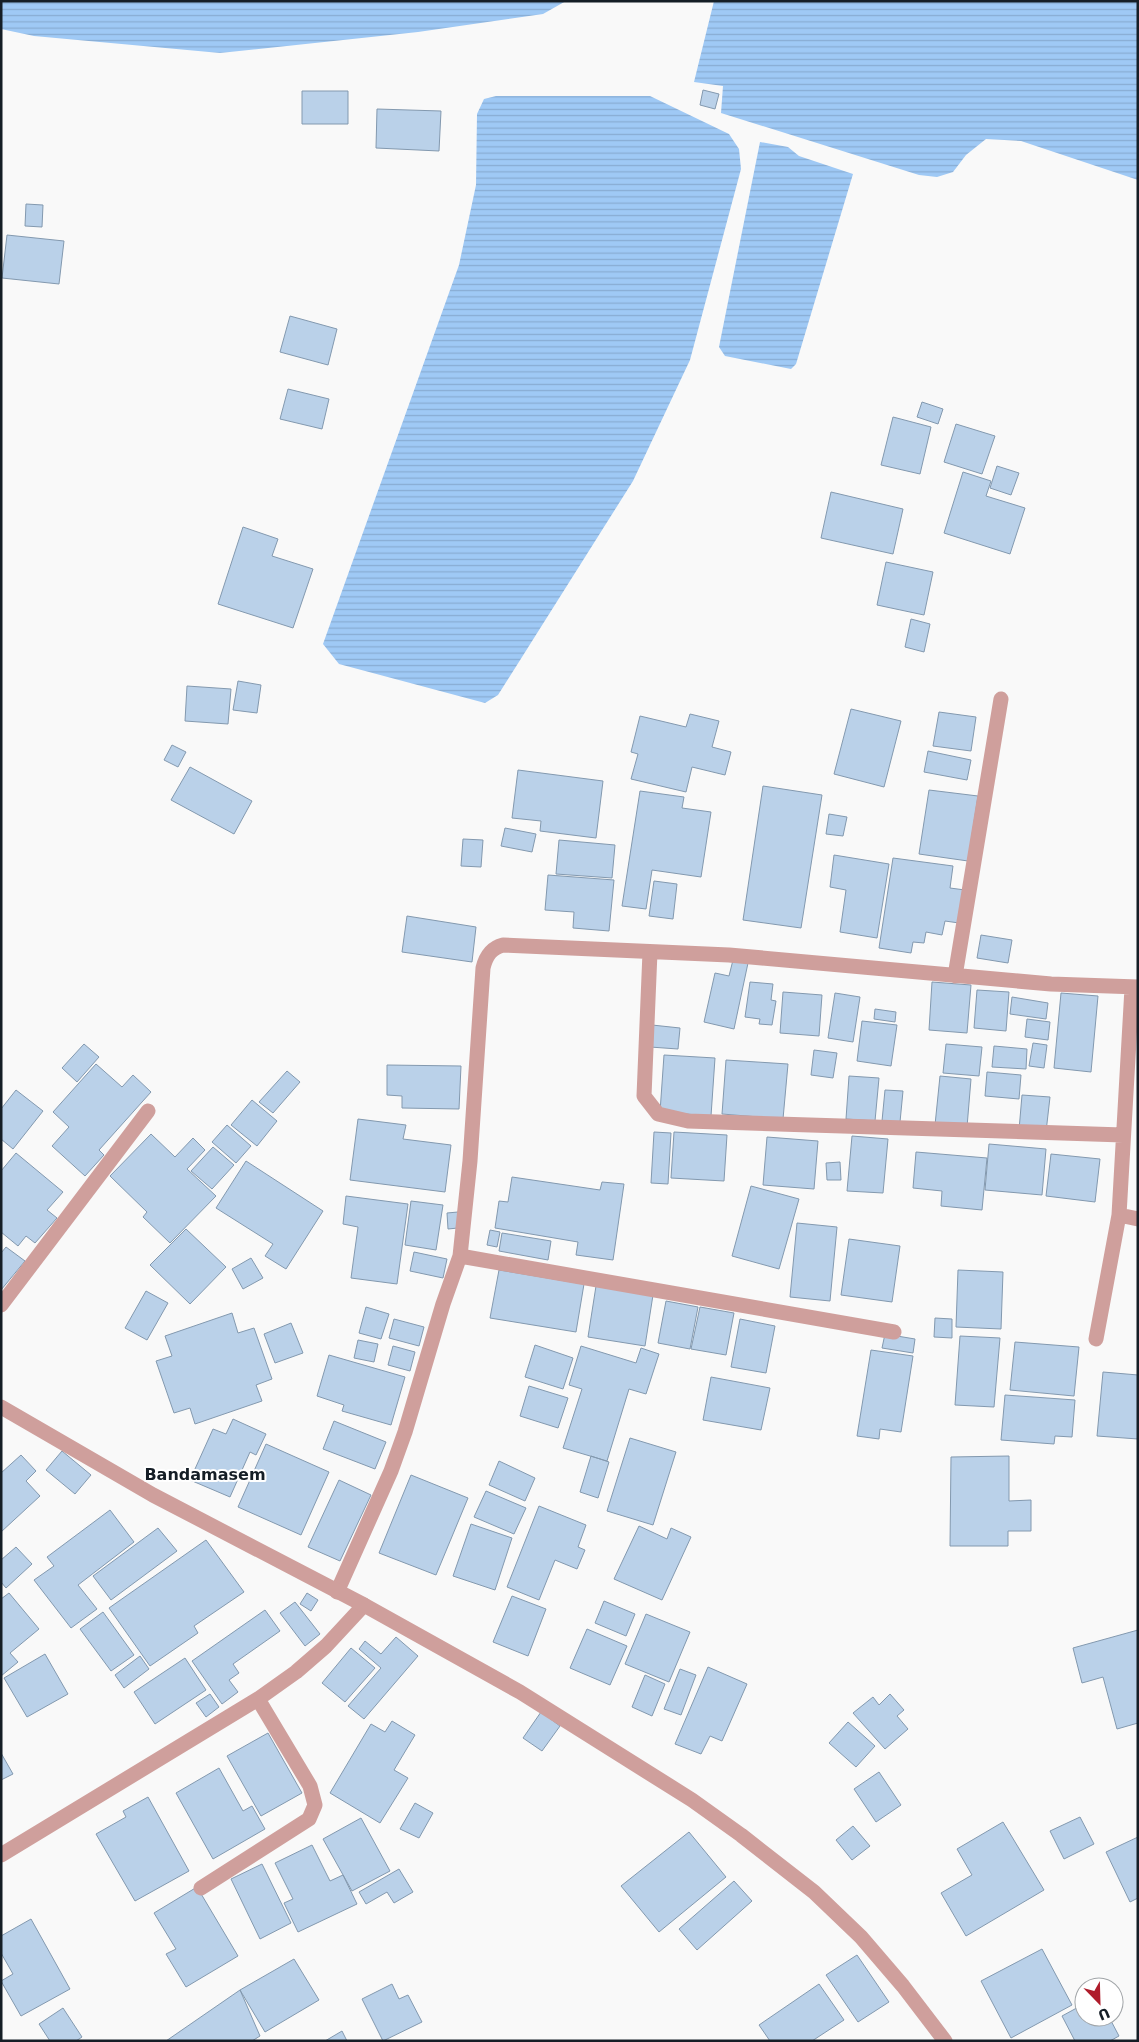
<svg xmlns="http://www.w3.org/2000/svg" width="1139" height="2042" viewBox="0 0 1139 2042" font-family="'DejaVu Sans',sans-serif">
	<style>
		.water { fill: url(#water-rules) }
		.building { fill: #bad1e9; stroke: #8399af }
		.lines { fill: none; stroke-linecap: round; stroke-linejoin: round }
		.minor { stroke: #cf9f9c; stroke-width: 15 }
		.tertiary { stroke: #cf9f9c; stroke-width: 15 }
		.labels { text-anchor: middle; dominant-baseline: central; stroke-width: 4; stroke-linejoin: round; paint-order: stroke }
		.quarter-label { font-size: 16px; font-weight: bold; fill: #151e26; stroke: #fff }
	</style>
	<defs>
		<pattern id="water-rules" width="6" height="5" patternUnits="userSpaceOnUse" patternTransform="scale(1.25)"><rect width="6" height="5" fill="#9fc9f5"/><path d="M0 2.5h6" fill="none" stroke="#88acd2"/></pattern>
	</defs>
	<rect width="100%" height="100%" fill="#f9f9f9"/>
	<path class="water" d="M1,1H566L543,14L418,32L220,53L34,36L1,29Z
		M714,1H1138V180L1021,141L986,139L966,155L953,172L937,177L919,175L721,113L723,86L694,82Z
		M496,96H650L729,134L739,149L741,169L690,360L633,481L498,695L485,703L339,664L323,644L459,265L476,185L477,114L484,99Z
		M760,142L788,147L799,156L853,174L796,364L791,369L725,356L719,347Z"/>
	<path class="building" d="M703,90L719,94L715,109L700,105Z
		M302,91H348V124H302Z
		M377,109L441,111L439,151L376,148Z
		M26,204L43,205L42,227L25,226Z
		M7,235L64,241L59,284L2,278Z
		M290,316L337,329L328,365L280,352Z
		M288,389L329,399L322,429L280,419Z
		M922,402L943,409L938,424L917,417Z
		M893,417L931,427L920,474L881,465Z
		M956,424L995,436L982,474L944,462Z
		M997,466L1019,473L1011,495L990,488Z
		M963,472L991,481L986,496L1025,508L1010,554L944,533Z
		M831,492L903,509L893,554L821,538Z
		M243,527L278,539L272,556L313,569L293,628L218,604Z
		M886,562L933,572L924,615L877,605Z
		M911,619L930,624L924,652L905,647Z
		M238,681L261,685L257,713L233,710Z
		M187,686L231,689L228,724L185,721Z
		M851,709L901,721L884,787L834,774Z
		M939,712L976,717L971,751L933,746Z
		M690,714L719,721L712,747L731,752L725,775L692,767L686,792L631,779L638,754L631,752L640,716L686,727Z
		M172,745L186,752L178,767L164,760Z
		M928,751L971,760L967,780L924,772Z
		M190,767L252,801L234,834L171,800Z
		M518,770L603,781L596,838L540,831L541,821L512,818Z
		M763,786L822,795L801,928L743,920Z
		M929,790L978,796L968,861L919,854Z
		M640,791L684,797L682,808L711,812L701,877L652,870L646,909L622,906Z
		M829,814L847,817L843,836L826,834Z
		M505,828L536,834L532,852L501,846Z
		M463,839L483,840L481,867L461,866Z
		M559,840L615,845L612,878L556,874Z
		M834,855L889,864L877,938L840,932L846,890L830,887Z
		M893,858L953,866L950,888L965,890L959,923L945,921L942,935L926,932L924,943L913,942L911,953L879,948Z
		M548,875L614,880L609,931L573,928L574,912L545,910Z
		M654,881L677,884L673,919L649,916Z
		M407,916L476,927L472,962L402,952Z
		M981,935L1012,940L1008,963L977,958Z
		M733,960L748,963L734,1029L704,1022L715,973L729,976Z
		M750,982L773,984L771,1000L776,1001L772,1025L759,1024L760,1019L745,1017Z
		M932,982L971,985L967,1033L929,1030Z
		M977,990L1009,992L1006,1031L974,1028Z
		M783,992L822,995L819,1036L780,1033Z
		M835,993L860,997L853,1042L828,1038Z
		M1061,993L1098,996L1091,1072L1054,1068Z
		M1012,997L1048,1003L1046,1019L1010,1014Z
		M875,1009L896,1012L895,1022L874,1019Z
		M1027,1019L1050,1022L1048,1040L1025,1037Z
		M862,1021L897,1025L891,1066L857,1061Z
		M652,1025L680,1028L678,1049L650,1047Z
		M1033,1043L1047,1045L1044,1068L1029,1066Z
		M84,1044L99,1057L77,1082L62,1068Z
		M946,1044L982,1047L979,1076L943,1073Z
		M994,1046L1027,1049L1026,1069L992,1067Z
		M814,1050L837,1053L833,1078L811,1075Z
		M664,1055L715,1058L711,1116L660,1112Z
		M726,1060L788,1064L783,1119L722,1114Z
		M96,1064L122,1087L133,1075L151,1092L99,1150L104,1155L85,1176L52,1146L69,1127L53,1112Z
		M387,1065L461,1066L459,1109L402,1108V1096L387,1095Z
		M287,1071L300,1082L273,1113L259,1102Z
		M987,1072L1021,1075L1019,1099L985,1096Z
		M849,1076L879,1078L875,1121L846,1119Z
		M940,1076L971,1079L967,1127L935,1125Z
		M16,1090L43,1111L13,1149L1,1139V1109Z
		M885,1090L903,1091L900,1122L882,1121Z
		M1022,1095L1050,1097L1046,1132L1019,1130Z
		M252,1100L277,1121L257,1146L231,1125Z
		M358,1119L406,1125L403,1139L451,1145L445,1192L350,1180Z
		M227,1125L251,1146L236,1163L212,1142Z
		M654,1132L671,1133L668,1184L651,1183Z
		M674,1132L727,1135L724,1181L671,1178Z
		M151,1134L175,1157L193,1138L205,1150L187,1169L216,1196L170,1243L143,1217L147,1212L110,1176Z
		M852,1136L888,1139L883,1193L847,1191Z
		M767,1137L818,1141L814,1189L763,1185Z
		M989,1144L1046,1149L1042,1195L985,1190Z
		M213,1147L234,1165L212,1189L191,1171Z
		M916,1152L987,1158L982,1210L941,1206L942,1191L913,1188Z
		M16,1153L63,1192L47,1210L57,1218L35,1243L26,1236L18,1246L1,1232V1171Z
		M1051,1154L1100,1159L1095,1202L1046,1196Z
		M246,1161L323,1211L286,1269L265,1256L273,1244L216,1208Z
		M840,1162L841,1180H827L826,1163Z
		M512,1177L600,1190L602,1182L624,1184L613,1260L576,1255L578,1242L495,1228L499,1201L508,1202Z
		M751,1186L799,1199L779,1269L732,1256Z
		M346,1196L408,1204L397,1284L351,1278L358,1227L343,1224Z
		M411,1201L443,1205L436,1250L405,1245Z
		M458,1212V1228L448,1229L447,1213Z
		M797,1223L837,1227L830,1301L790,1297Z
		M186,1229L226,1267L190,1304L150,1265Z
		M490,1230L500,1232L497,1247L487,1245Z
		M502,1233L551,1241L548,1260L499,1251Z
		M849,1239L900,1246L892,1302L841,1295Z
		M6,1247L25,1261L1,1290V1253Z
		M414,1252L447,1259L443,1278L410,1271Z
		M251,1258L263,1278L243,1289L232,1269Z
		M499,1270L584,1284L576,1332L490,1318Z
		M958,1270L1003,1272L1001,1329L956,1327Z
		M596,1286L653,1295L645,1346L588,1337Z
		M146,1291L168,1303L147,1340L125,1328Z
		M666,1301L698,1307L690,1349L658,1343Z
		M366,1307L389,1314L381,1339L359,1333Z
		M700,1307L734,1313L726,1355L691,1349Z
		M232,1313L238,1333L254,1328L272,1379L256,1385L262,1401L195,1424L190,1408L174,1413L156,1361L172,1356L165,1336Z
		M935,1318L952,1319V1338L934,1337Z
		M394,1319L424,1327L419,1346L389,1338Z
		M740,1319L775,1326L766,1373L731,1367Z
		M291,1323L303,1353L275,1363L264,1334Z
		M885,1334L915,1339L913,1353L882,1348Z
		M960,1336L1000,1338L994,1407L955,1405Z
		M358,1340L378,1344L374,1362L354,1358Z
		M1015,1342L1079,1347L1074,1396L1010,1390Z
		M535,1345L573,1358L563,1389L525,1377Z
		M393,1346L415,1352L410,1371L388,1365Z
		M581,1346L636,1363L641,1348L659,1354L646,1394L629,1389L607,1461L563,1448L582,1389L569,1385Z
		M871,1350L913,1356L901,1432L880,1429L879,1439L857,1436Z
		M329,1355L405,1377L391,1425L342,1411L344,1405L317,1396Z
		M1103,1372L1138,1375V1439L1097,1436Z
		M711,1377L770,1388L761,1430L703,1420Z
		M529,1386L568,1398L558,1428L520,1416Z
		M1005,1395L1075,1400L1072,1437L1055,1436L1054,1444L1001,1440Z
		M233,1419L266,1434L256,1455L250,1452L230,1497L190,1480L213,1429L226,1434Z
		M334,1421L386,1442L375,1469L323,1449Z
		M630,1438L676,1452L653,1525L607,1511Z
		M266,1444L329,1472L301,1535L238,1507Z
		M62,1451L91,1475L75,1494L46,1470Z
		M21,1455L36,1471L26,1481L40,1496L1,1532V1473Z
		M591,1456L609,1462L598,1498L580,1492Z
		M1009,1456V1501L1031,1500V1531H1008V1546H950L951,1457Z
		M499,1461L535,1478L525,1501L489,1485Z
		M411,1475L468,1498L436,1575L379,1553Z
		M339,1480L371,1495L340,1561L308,1547Z
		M486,1491L526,1508L514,1534L474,1517Z
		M539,1506L586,1525L578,1547L585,1550L577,1569L555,1560L539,1600L507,1587Z
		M110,1510L134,1542L78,1585L97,1609L71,1628L34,1580L54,1566L47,1557Z
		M471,1524L512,1538L495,1590L453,1576Z
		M639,1526L667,1539L671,1528L691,1537L662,1600L614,1579Z
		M158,1528L177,1551L111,1600L93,1576Z
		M206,1540L244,1592L194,1626L198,1633L150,1666L109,1608Z
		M16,1547L32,1564L6,1588L1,1582V1560Z
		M9,1593L39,1629L10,1653L18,1662L1,1676V1599Z
		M307,1593L318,1600L311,1611L300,1604Z
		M512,1596L546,1609L528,1656L493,1642Z
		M604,1601L635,1614L626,1636L595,1623Z
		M295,1602L320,1634L305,1646L280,1613Z
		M265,1610L280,1631L233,1664L239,1673L229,1680L238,1692L222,1704L192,1661Z
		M103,1612L134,1655L111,1671L80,1629Z
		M646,1614L690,1632L669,1682L625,1664Z
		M587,1629L627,1646L610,1685L570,1668Z
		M1138,1630V1723L1117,1729L1103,1677L1082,1683L1073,1648Z
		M396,1637L418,1656L364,1719L348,1706L381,1668L359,1649L365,1641L381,1654Z
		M351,1648L375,1668L345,1702L322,1683Z
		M45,1654L68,1694L27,1717L4,1678Z
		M140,1656L149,1669L124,1688L115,1675Z
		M185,1658L206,1690L155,1724L134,1692Z
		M708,1667L747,1684L722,1741L710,1736L701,1754L675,1744Z
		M680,1669L696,1675L681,1715L664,1709Z
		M645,1675L665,1684L652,1716L632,1707Z
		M210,1694L219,1707L206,1717L196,1703Z
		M890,1694L904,1710L897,1716L908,1729L885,1749L853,1713L873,1697L879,1705Z
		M541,1712L560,1726L542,1751L523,1738Z
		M392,1721L415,1735L394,1770L408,1778L380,1823L330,1793L371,1724L385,1732Z
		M848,1722L875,1746L856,1767L829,1743Z
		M268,1733L302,1793L261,1816L227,1756Z
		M1,1753L13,1774L1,1780Z
		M219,1768L243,1811L252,1806L265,1829L213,1859L176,1793Z
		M879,1772L901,1805L876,1822L854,1789Z
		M148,1797L189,1871L135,1901L96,1834L126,1817L123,1811Z
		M415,1803L433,1813L419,1838L400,1829Z
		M1080,1817L1094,1844L1064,1859L1050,1831Z
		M361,1818L390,1871L352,1891L323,1839Z
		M1003,1822L1044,1890L966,1936L941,1893L972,1875L957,1849Z
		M853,1826L870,1846L852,1860L836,1840Z
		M689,1832L726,1877L659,1932L621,1886Z
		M1138,1837V1898L1130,1902L1106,1852Z
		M312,1845L330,1881L343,1875L357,1904L298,1932L284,1903L293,1899L275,1863Z
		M262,1864L291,1923L260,1939L231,1879Z
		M399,1869L413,1892L394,1903L387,1892L366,1904L359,1892Z
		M734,1881L752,1901L697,1950L679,1929Z
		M197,1887L238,1956L186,1987L166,1954L176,1949L154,1913Z
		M31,1919L70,1989L21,2016L1,1981L13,1974L1,1953V1936Z
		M1042,1949L1072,2005L1011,2038L981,1981Z
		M857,1955L889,2002L858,2022L826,1975Z
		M294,1959L319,2000L265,2032L240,1990Z
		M392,1984L399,1999L408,1995L422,2022L383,2041L362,1999Z
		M819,1984L844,2020L812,2041H770L759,2025Z
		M240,1990L260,2036L252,2041H166Z
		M1084,2004V2017H1109L1119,2036L1110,2041H1075L1062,2016Z
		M63,2008L82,2037L76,2041H50L39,2024Z
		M342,2031L347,2041H325Z"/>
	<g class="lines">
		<path class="minor" d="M650,952L644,1096L658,1114L688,1121L1123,1135
			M955,976L1001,699
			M1132,988L1119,1215L1138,1219
			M460,1256L894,1332
			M1,1305L148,1111
			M1096,1339L1119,1215
			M337,1592L391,1471L405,1432L443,1304L460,1256L470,1161L483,968C486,956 491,948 503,945L729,955L1051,984L1138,987
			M1,1855L258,1699L296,1672L326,1646L364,1605
			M201,1888L309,1819L315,1805L310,1786L258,1699"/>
		<path class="tertiary" d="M1,1407L153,1495L364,1605L520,1692L692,1800L741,1835L814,1892L861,1937L903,1986L945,2041"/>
	</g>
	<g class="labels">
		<g class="quarter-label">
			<text x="205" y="1474">Bandamasem</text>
		</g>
	</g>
	<rect width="1139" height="2042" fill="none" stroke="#151e26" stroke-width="5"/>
	<g transform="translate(1099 2002) rotate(157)"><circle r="24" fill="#ffffff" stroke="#a1a5a8"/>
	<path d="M0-4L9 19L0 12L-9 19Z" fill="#af1c2b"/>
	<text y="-8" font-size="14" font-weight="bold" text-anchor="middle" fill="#151e26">U</text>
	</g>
</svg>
